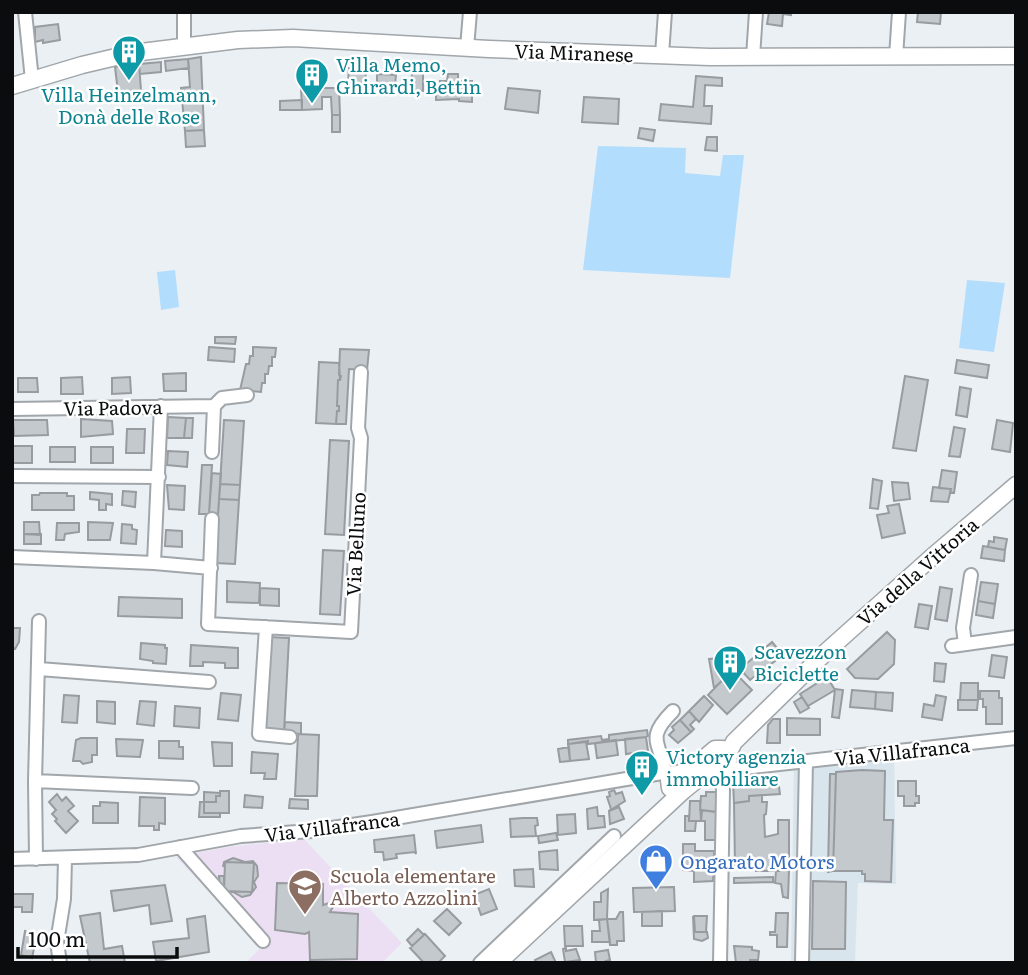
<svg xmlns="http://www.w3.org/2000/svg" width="1028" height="975" viewBox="0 0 1028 975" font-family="Literata,serif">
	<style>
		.built { fill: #d9e5ed }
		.education { fill: #eddff3 }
		.green { fill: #b3ddfd }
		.building { fill: #c4c9cd; stroke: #989ca0; stroke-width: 2 }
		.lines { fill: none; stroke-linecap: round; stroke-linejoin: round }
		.minor-casing { stroke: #a1a6aa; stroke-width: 16 }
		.major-casing { stroke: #a1a6aa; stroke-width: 19 }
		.minor { stroke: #fff; stroke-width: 12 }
		.major { stroke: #fff; stroke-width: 16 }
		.labels { text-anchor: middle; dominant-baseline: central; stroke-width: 5; stroke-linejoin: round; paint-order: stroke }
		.street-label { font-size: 19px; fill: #0a0c0d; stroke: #fff }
		.culture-label { font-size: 19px; fill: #0d838f; stroke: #fff; text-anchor: start }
		.shop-label { font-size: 19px; fill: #366cbe; stroke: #fff; text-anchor: start }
		.education-label { font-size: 19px; fill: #785e54; stroke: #fff; text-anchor: start }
	</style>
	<rect width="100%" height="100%" fill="#eaf0f4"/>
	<path class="built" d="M894,747L896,884L858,883L855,963H791L794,757Z"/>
	<path class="education" d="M304,839L402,943L382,963H245L262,947L176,857L228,847Z"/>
	<path class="green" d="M598,146L686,148L685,173L720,176L723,155H744L730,278L583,270Z
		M175,270L179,307L161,310L157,272Z
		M967,280L1005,283L994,352L959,348Z"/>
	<path class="building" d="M769,12H791V15L783,14L782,26L767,24Z
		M918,12H941L940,24L917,22Z
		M58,24L60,40L43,43V40L35,42V27Z
		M201,57L204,130L185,131L181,88L190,87L188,59Z
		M188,59L189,68L166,71L165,61Z
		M161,62V72L140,74L139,64Z
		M139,64L141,90L118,92L115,67Z
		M349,68H356V71L366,72L365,83H348Z
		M412,72L423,73V91L411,90Z
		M377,74L396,75L395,85L377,84Z
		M448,74H458V81H472V102L459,101V99L436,100V91H440V81H447Z
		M696,76L722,78V86L705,85L704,106H712L711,124L659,120L661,104L693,107Z
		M301,88H339L340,115H332L331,97H322V109L302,110Z
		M508,88L540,91L538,113L505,109Z
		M584,97L619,99L618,124L582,122Z
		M302,100V110H280V101Z
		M332,115H340V132H332Z
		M640,128L655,130L653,141L638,138Z
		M204,130L205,146L186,147L185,131Z
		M707,137H717V151L705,150Z
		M215,337H236L235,344L215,343Z
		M209,347L235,349L234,362L208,360Z
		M253,347L276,348L275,357H272V366H269L268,374H265V383H262L261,392L240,390L246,364H249L250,356H253Z
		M340,349L369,350L367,370L349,369L346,424H336L337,411H339V406H337L338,380H340L341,376L339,375Z
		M957,360L989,365L987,378L955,373Z
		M319,362L339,363L340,380H338L337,406H339V411H337L336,424L316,423Z
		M186,373V391H164L163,374Z
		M905,376L928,380L916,451L893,448Z
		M82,377L83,394H61V378Z
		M130,377L131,393L112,394V378Z
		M18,378H37L38,392H18Z
		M960,387L971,389L967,417L956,415Z
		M168,417L186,418L184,438H167Z
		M186,418H193L192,438H184Z
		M81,419L112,421L113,434L81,437Z
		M13,420H47L48,435L14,436Z
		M224,420L244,421L240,485L220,484Z
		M997,420L1013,423L1010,452L992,449Z
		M954,427L965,429L960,457L949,456Z
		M127,429H145L144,453H126Z
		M330,440L349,441L344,535L325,534Z
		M12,446H32V463H12Z
		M50,447H75V462H50Z
		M91,447H113V463H91Z
		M168,451L188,452L187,467L167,465Z
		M202,465H212L209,514H199Z
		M942,470L957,472L954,493L950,492L951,489L939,488Z
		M212,473L221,474L218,515L209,514Z
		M873,479L882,481L878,509L870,508Z
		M892,482L908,483L910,499L894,501Z
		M220,484L240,485L239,500L219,499Z
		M167,485L185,486L184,510L169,509Z
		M933,487L951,489L948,502L931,501Z
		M123,491L136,492L135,507L122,505Z
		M90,492L112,494V505L106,504V510H99V500L90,499Z
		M40,493H67V496H74V510H32V495H39Z
		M219,499L239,500L235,564L215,563Z
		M899,504L905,533L882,538L877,515L889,513L887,506Z
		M24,522H39L40,535L24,534Z
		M88,522L113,523L110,540H88Z
		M57,523H79V532L65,534L64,540H56Z
		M122,524L132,525V529L137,530L136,544L121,543Z
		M166,530L182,531V547L165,546Z
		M24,534H41V544H24Z
		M994,537L1007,539L1005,550L988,547L989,541L994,542Z
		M983,546L1005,550L1004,561L981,558Z
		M323,550L344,551L340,615L320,614Z
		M227,581L260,583L259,603L227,602Z
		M981,582L998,584L995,604L978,601Z
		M940,587L952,589L947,621L935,619Z
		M260,588L279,589V606L260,605Z
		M119,597L182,599V618L118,616Z
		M978,601L995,604L993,618L976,615Z
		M919,604L932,606L928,629L915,627Z
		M12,628H20L19,642L15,649L12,648Z
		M887,632L895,640L894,664L878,679L855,678L847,669Z
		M269,637L289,638L284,732L263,730Z
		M772,642L783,655L750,680L740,669Z
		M141,643L165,645V648H167L166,664L153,663V661L140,659Z
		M191,645L238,648V668H225V663L203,662V666H190Z
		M992,655L1007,657L1004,678L989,676Z
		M722,658L725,678L714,688L709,659Z
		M935,663L946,664L944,682L934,681Z
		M732,670L752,690L727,714L708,695Z
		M827,677L835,690L808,706L800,694Z
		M961,683H978V700H960Z
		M835,689L843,690L839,718L832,717Z
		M852,690L876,692L875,709L850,707Z
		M980,691H999V698H1002V724H986V707H983V699H980Z
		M876,692L893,693L892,711L875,709Z
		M221,693L241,695L238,721L218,719Z
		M64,695L79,696L77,723L62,722Z
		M936,695L946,697L942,720L922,717L924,704L934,706Z
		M704,696L713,705L699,722L689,711Z
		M802,697L809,708L800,713L794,702Z
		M958,700H978L977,710H958Z
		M97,701L115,702V724L97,722Z
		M140,701L156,702L154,726L137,724Z
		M175,706L200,708L199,728L174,726Z
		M689,711L696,719L690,725L694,729L691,732L680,720Z
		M787,718L820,719V735H787Z
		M773,719H780V743H767L768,725Z
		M680,720L691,732L678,743L669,735L674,730L672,727Z
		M285,722L301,723V734L284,733Z
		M647,730L648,736L646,737L588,744V741L568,744V740L601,736L602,740L609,739V735Z
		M298,734L319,735L317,796H295Z
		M646,737L648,751L626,754L625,739Z
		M81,738H97V755H92V762L83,764L80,761H73L76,740Z
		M116,739L143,740L140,757L117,756Z
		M616,740L618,755L597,758L595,743Z
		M159,741H179V747H183V759L159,758Z
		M212,742L232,743V766H214Z
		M586,742L589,759L570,761L568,744Z
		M569,747L570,761L560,762L558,749Z
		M252,752L278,754L276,779H264L265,773H251Z
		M862,770L885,771L884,820H893L891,882L865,881V874H862V871H833L836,772Z
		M830,774H836L833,871L828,872Z
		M778,779L780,794L749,796V801L734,803L733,782Z
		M898,781H916V796H919V803H915V806H904V796H898Z
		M614,790L616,794L622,792L625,801L609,811L611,809L607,797L610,796L609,792Z
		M220,791H229V813H204V802H216V796H220Z
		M204,792L220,793V796H216V802H204Z
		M706,792H717L716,812L700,810L701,796H706Z
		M57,794L62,801L66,797L74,806L68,811L78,821L66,833L55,821L57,819L52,814L56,810L49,802Z
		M245,795L263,797L262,808L244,807Z
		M762,795V802H767L766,814L764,815L765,837L778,834V820H789V871H756V867H751V865L735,866L734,803L749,801V796Z
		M140,797L165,798V824L159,823V830H154V826H139Z
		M290,799L308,800V809L289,808Z
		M690,801H700L701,821H689Z
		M100,802L118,803V823H93V806H100Z
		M200,802H204V813H220V817H199Z
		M597,807L598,816H604L605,827L588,829L587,809Z
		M619,807L624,819L610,824L609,811Z
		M702,810L717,812V840H705V821H701Z
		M575,814L576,833L558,835L557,815Z
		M685,816H689V821H696L695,831H685Z
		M523,818H537L538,825L535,826L536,836L511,837L510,819Z
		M481,825L483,842L437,848L435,831Z
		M556,833L558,840L539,843L538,836Z
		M414,835L416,854L415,852L396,854L397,858L384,860L383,852H375L374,840Z
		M683,844H695V851H714V865L694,864V871L683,870Z
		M557,850L558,870L540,869L539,852Z
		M233,858L245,862L253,861L257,866L258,876L254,882L256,887L250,895L242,897L233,892H229V896L220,891L219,876H224V891L252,892L254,863L225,862L223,867L224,862Z
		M225,862L254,863L252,892L224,891Z
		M694,864L714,865L713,881L694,882Z
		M533,869L534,887L515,886L514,870Z
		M776,871H789L788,898L783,897L781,884L775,883Z
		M773,877V882L734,883V878Z
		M813,881L846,882L845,949H812Z
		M277,883L323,884V905L332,902L334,905L330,912L358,914L357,959L310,960L309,932L305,934L275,930Z
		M165,885L172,921L151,924L149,905L114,911L111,891Z
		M674,887L675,911L634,912L633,888Z
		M489,889L497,909L481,915L474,895Z
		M608,889L607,919L594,920V902H601V893Z
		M12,894H33L32,912H22V907H12Z
		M447,909L461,923L449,935L434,921Z
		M662,911V926H642V912Z
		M620,912H623L624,941H617V945H610L607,919H616Z
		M100,913L104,949L122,946L125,963H90L80,916Z
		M776,913H788L787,947H777V935H770V932H775Z
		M205,916L209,952L156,961L153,942L189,938L187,919Z
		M693,916L695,932H707L708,938L702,941L694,939Z
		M694,916H707L706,932H695Z
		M607,919L610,942H592V931H600L599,920Z
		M564,926H582L583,946H565Z
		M418,929L424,935L412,946L407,940Z
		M25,931L37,934L32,958L21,955Z
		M425,934L445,956L438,963H424L410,948Z
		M734,946L752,947V950L759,951L758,960H750V963H736Z
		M566,948V951L576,949L580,960L565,962L563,949Z
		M608,950L610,960L606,961L607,963H596L595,952Z
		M551,952L556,963H536L535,960Z"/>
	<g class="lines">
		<g class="minor-casing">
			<path id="minor" d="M25,12L32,80
				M184,46V12
				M467,48L470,12
				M662,55L665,12
				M753,57L756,12
				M896,57L899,12
				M214,406L222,398L247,395
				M12,409L214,406L212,452
				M12,476L159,477
				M212,519L208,624L351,632L361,438L358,428L361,372
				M12,557L154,563L161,406
				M154,563L211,568
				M266,627L259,734L290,737
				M965,644L963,628L971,575
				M952,646L1016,637
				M39,669L209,682
				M716,771L1016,738
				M716,771L722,780L723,790L720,963
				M665,772C660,741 645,739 673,711
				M35,781L192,788
				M180,847L263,941
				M12,859L138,855L241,836L312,831L372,822L662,773L680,772
				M36,859L35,781L39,621
				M60,963L57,942L64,899L65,859
				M480,963L614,836
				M802,963L806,761"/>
		</g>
		<g class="major-casing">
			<path id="major" d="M12,86L82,65L133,53L238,40L293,38L489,49L710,57L1016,56
				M728,755L723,749H715L694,767L672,777L669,780L670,788L675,792L683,791L699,778L721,768L728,761L730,750L734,742L827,651L932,557L1016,485
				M498,963L683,791"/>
		</g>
		<use href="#minor" class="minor"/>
		<use href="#major" class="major"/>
	</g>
	<defs>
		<g id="building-pin" transform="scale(1.75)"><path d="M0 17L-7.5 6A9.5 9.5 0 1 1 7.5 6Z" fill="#0f9aa8" stroke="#fff"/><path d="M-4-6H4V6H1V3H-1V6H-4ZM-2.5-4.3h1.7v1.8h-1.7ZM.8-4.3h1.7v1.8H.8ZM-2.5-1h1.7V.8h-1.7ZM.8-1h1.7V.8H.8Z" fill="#fff"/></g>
		<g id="shop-pin" transform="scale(1.75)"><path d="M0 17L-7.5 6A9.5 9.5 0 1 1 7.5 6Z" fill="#3f7fe0" stroke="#fff"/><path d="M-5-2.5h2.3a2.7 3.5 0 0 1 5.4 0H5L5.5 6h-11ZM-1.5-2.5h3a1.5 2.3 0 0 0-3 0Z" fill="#fff"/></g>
		<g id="school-pin" transform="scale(1.75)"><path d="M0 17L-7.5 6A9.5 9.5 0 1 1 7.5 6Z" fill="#8d6e63" stroke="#fff"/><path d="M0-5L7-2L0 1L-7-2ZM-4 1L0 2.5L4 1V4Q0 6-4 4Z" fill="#fff"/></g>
	</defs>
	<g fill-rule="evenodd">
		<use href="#building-pin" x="129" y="52"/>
		<use href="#building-pin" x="312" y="75"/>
		<use href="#building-pin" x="730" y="662"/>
		<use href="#building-pin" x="642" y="767"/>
		<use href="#shop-pin" x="656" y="861"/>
		<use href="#school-pin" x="305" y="886"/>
	</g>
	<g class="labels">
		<g class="street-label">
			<text transform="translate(574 52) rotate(2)">Via Miranese</text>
			<text transform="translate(113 407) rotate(-1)">Via Padova</text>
			<text transform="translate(355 544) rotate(-87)">Via Belluno</text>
			<text transform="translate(917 571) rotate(-41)">Via della Vittoria</text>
			<text transform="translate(902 751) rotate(-6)">Via Villafranca</text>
			<text transform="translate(332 826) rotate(-7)">Via Villafranca</text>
		</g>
		<g class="culture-label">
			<text x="336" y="64">Villa Memo,<tspan x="336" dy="22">Ghirardi, Bettin</tspan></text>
			<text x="129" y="94" text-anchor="middle">Villa Heinzelmann,<tspan x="129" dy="22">Donà delle Rose</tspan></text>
			<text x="754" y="651">Scavezzon<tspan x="754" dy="22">Biciclette</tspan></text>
			<text x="666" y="756">Victory agenzia<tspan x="666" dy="22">immobiliare</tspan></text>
		</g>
		<g class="shop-label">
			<text x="680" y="861">Ongarato Motors</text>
		</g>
		<g class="education-label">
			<text x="330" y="875">Scuola elementare<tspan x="330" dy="22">Alberto Azzolini</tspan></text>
		</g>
	</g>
	<rect width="1028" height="975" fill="none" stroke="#0a0c0d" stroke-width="28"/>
	<path d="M18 947v10h159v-10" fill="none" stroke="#0a0c0d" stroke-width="3.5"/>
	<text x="28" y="947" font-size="21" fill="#0a0c0d" stroke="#ffffff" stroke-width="5" paint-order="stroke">100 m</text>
</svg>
